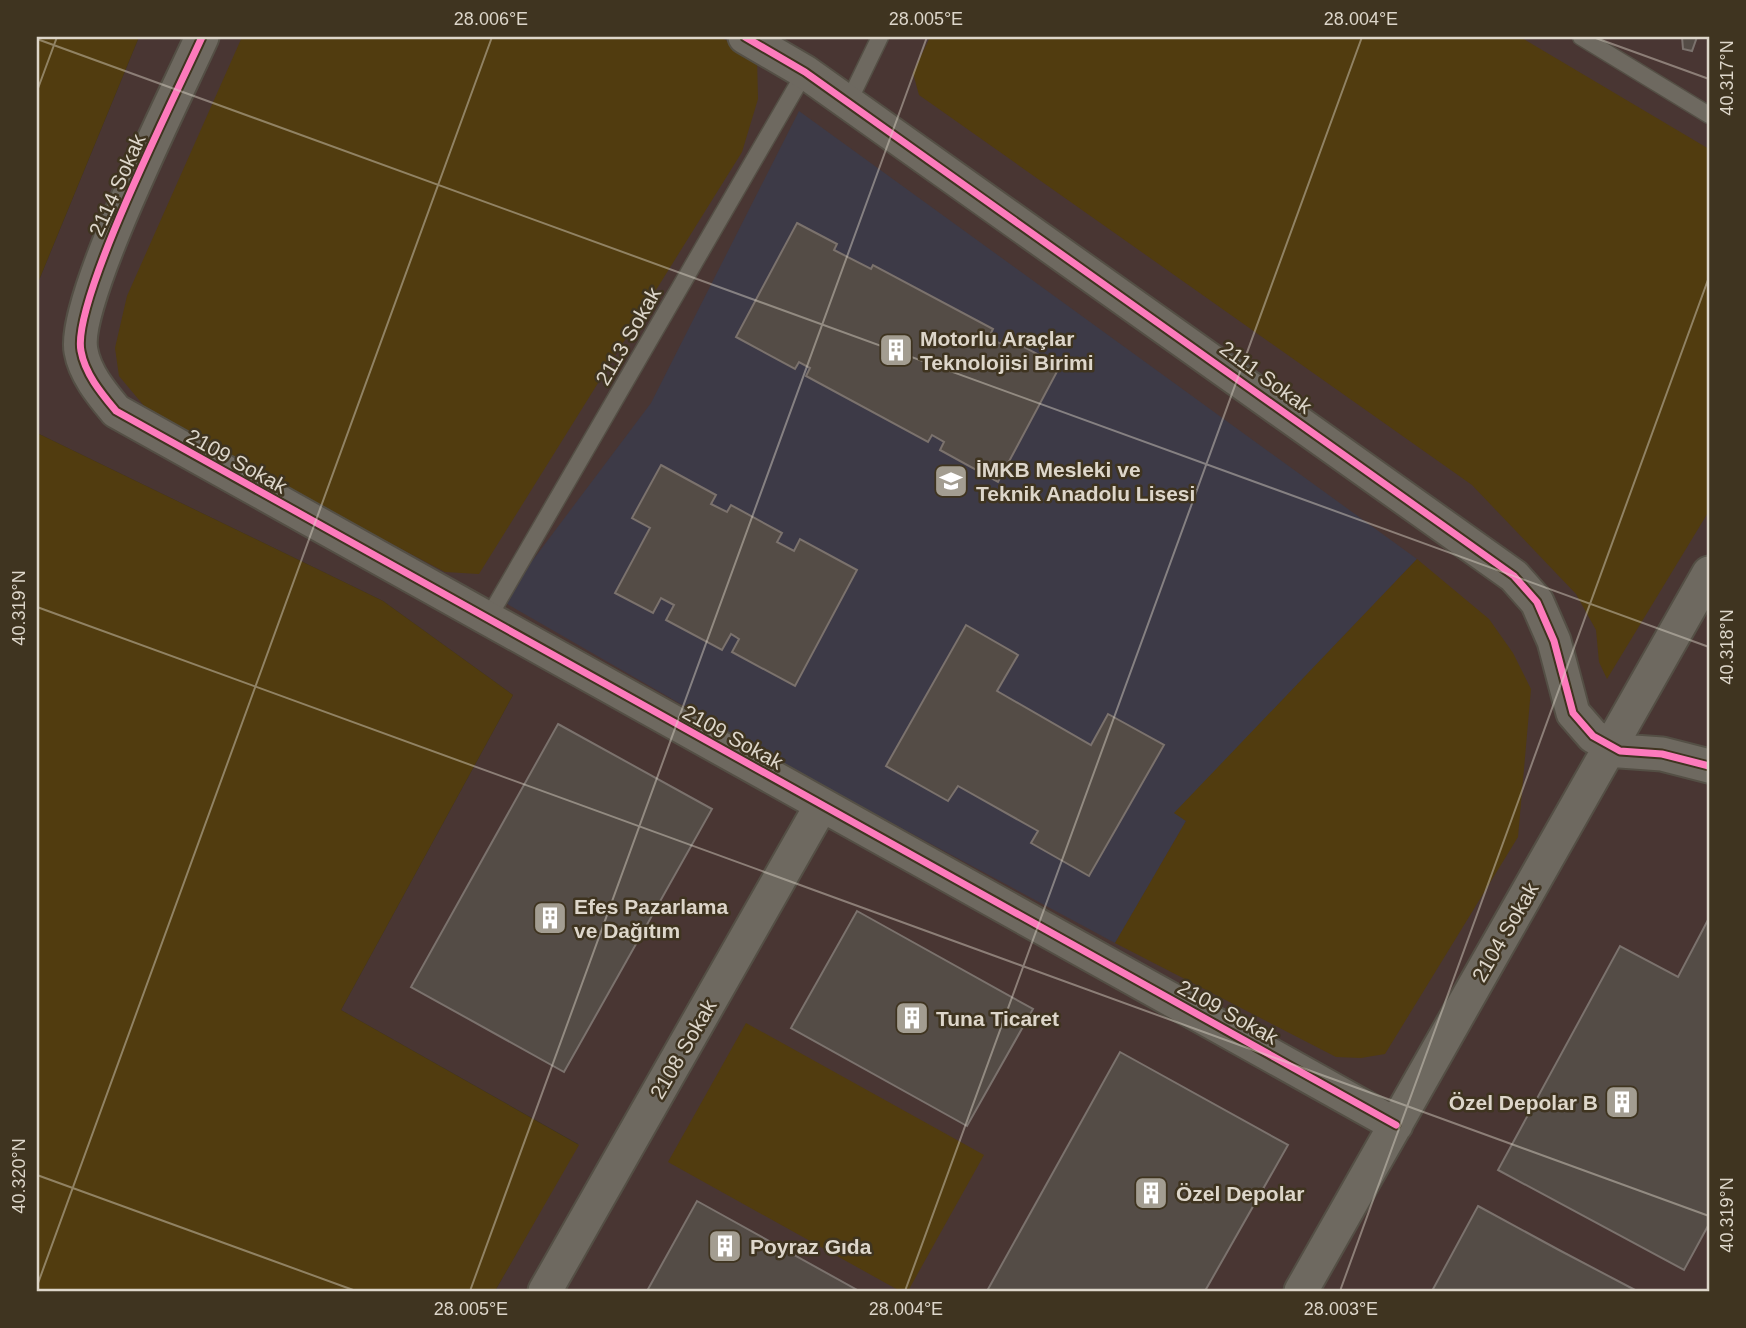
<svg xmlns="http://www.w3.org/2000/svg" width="1746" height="1328" viewBox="0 0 1746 1328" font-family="Helvetica,sans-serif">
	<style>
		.industrial { fill: #493633 }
		.education { fill: #3d3a47 }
		.green { fill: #513c0f }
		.building { fill: #544c46; stroke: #7b726d; stroke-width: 2 }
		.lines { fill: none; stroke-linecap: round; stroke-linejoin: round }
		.service-casing { stroke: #544f45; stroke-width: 19 }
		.minor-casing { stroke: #544f45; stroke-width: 37 }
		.service { stroke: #6e6960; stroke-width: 16 }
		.minor { stroke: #6e6960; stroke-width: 33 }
		.cycleway-casing { stroke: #3f3420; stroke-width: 11 }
		.cycleway { stroke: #fd7abc; stroke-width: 7 }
		.ticks { fill: none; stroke: #ddd6ca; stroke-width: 2; stroke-opacity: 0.45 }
		.labels { text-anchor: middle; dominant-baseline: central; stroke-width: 5; stroke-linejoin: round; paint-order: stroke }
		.street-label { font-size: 21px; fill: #ddd6ca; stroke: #3f3420 }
		.poi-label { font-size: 21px; font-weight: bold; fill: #ddd6ca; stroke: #3f3420; text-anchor: start }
		.neatline { fill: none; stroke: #ddd6ca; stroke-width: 2.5 }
		.ticks-label { font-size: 18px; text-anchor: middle; fill: #ddd6ca }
	</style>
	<rect width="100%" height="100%" fill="#383227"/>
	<path class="industrial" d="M139,37H1709V1291H495L578,1144L341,1010L513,695L383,601L37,433V285Z"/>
	<path class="education" d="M799,111L1417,559L1175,813L1186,821L1115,943L816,782L502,601L651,403Z"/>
	<path class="green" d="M37,37H139L37,285Z
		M242,37H720L757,57L758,99L742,152L479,574L445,572L155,419L119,376L115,348L127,296Z
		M930,37H1520L1709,149V511L1607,679L1599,662L1596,630L1576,594L1472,485L919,95L913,73Z
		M37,433L383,601L513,695L341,1010L579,1145L495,1291H37Z
		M1417,559L1489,619L1513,653L1531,689L1518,837L1385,1054L1361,1058L1336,1057L1115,943L1186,821L1174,813Z
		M746,1023L984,1155L908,1291H900L668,1162Z"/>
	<path class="building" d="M1682,37H1697L1692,51L1683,49Z
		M797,223L837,244L834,250L871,269L873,265L993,329L989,337L1001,344L1005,337L1060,366L998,482L940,450L944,442L932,435L928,442L806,376L810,368L799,362L795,369L736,337Z
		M661,465L716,495L711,504L727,512L731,505L782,533L777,542L794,551L800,539L857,570L795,686L732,652L739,639L731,634L722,650L666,620L674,605L661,598L653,613L615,593L650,528L632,518Z
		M966,625L1018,655L997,691L1091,745L1108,714L1164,745L1089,876L1031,843L1038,831L958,786L948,801L886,766Z
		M558,724L712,809L564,1072L411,987Z
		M857,911L1033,1009L967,1126L791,1028Z
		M1709,918V1224L1684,1270L1498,1170L1620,946L1678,977Z
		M1120,1052L1288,1145L1205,1291H987Z
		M697,1201L859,1291H647Z
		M1478,1206L1559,1250L1637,1291H1432Z"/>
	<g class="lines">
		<g class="service-casing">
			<path id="service" d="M1581,37L1709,115
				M848,103L880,37
				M487,620L805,72"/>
		</g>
		<g class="minor-casing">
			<path id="minor" d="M202,37C177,93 71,302 81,351C85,374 102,394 116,411L1396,1125
				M745,37L805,72L1514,576L1537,602L1554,641L1573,713L1593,736L1620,751L1662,754L1709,766
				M545,1291L821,806
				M1301,1291L1709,573"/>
		</g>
		<use href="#service" class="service"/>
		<use href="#minor" class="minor"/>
		<g class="cycleway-casing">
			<path id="cycleway" d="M202,37C177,93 71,302 81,351C85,374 102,394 116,411L1396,1125
				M745,37L805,72L1514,576L1537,602L1554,641L1573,713L1593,736L1620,751L1662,754L1709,766"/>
		</g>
		<use href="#cycleway" class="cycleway"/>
	</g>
	<path class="ticks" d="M1593,37L1709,79M37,39L1709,647M37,91L57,37M37,607L1709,1216M37,1175L356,1291M37,1286L492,37M470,1291L927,37M905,1291L1362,37M1340,1291L1709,277"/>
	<defs>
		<g id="building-square" transform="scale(1.75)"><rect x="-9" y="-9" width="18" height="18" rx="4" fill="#a39d91" stroke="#3f3420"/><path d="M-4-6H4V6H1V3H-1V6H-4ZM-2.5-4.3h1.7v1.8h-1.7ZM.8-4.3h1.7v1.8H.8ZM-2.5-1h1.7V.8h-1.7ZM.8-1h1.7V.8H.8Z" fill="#fff"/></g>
		<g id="school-square" transform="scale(1.75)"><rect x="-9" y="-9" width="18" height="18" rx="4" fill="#a39d91" stroke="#3f3420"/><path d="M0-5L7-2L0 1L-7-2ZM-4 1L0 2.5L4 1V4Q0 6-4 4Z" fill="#fff"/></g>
	</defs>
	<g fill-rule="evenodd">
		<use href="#building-square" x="896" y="350"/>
		<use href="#school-square" x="951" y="481"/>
		<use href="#building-square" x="550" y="918"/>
		<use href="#building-square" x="912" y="1018"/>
		<use href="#building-square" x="1622" y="1102"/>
		<use href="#building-square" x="1151" y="1193"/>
		<use href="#building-square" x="725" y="1246"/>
	</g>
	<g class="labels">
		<g class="street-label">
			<text transform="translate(117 185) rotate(-66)">2114 Sokak</text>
			<text transform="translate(628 336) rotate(-60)">2113 Sokak</text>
			<text transform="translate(1266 377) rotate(36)">2111 Sokak</text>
			<text transform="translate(237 461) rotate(29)">2109 Sokak</text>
			<text transform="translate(733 737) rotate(29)">2109 Sokak</text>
			<text transform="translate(1505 932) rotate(-60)">2104 Sokak</text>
			<text transform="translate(1228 1012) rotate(29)">2109 Sokak</text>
			<text transform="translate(683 1049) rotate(-60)">2108 Sokak</text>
		</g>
		<g class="poi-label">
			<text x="920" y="338">Motorlu Araçlar<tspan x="920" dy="24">Teknolojisi Birimi</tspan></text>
			<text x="976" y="469">İMKB Mesleki ve<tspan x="976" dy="24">Teknik Anadolu Lisesi</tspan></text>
			<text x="574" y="906">Efes Pazarlama<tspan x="574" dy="24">ve Dağıtım</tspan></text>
			<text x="936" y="1018">Tuna Ticaret</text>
			<text x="1598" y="1102" text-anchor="end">Özel Depolar B</text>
			<text x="1176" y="1193">Özel Depolar</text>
			<text x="750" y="1246">Poyraz Gıda</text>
		</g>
	</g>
	<rect width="1746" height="1328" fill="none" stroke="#3f3420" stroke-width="77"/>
	<rect x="38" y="38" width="1670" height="1252" class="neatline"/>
	<g class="ticks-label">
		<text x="491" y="25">28.006°E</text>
		<text x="926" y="25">28.005°E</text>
		<text x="1361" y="25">28.004°E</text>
		<text transform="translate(1727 78) rotate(-90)" y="6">40.317°N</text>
		<text transform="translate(19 608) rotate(-90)" y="6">40.319°N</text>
		<text transform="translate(1727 647) rotate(-90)" y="6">40.318°N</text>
		<text transform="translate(19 1176) rotate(-90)" y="6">40.320°N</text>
		<text transform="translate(1727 1215) rotate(-90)" y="6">40.319°N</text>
		<text x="471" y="1315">28.005°E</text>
		<text x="906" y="1315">28.004°E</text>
		<text x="1341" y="1315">28.003°E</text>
	</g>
</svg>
